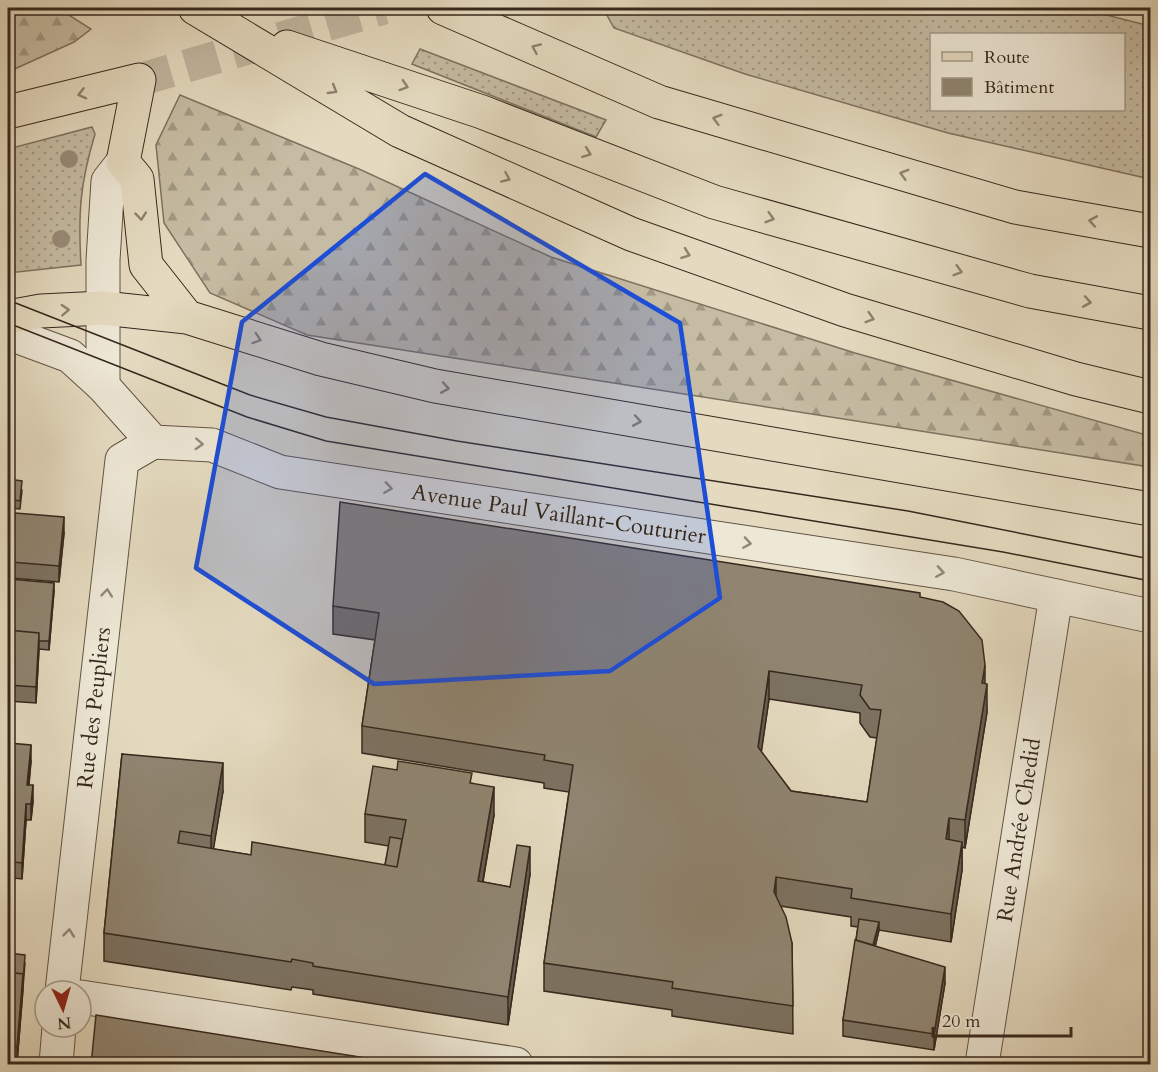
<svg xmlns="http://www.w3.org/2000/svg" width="1158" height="1072" viewBox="0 0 1158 1072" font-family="Cardo,serif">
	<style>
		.grass { fill: url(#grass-dots); stroke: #7e7260; stroke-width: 1.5; fill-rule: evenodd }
		.forest { fill: url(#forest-firs); stroke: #7e7260; stroke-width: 1.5 }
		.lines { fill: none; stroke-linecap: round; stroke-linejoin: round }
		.primary-tunnel { stroke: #c1b69f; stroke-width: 33; stroke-dasharray: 33 16; stroke-linecap: butt }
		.minor-casing { stroke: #625446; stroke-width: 35 }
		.primary-casing { stroke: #36281d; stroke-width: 35 }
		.motorway-casing { stroke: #36281d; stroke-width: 35 }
		.minor { stroke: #ede7d5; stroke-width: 33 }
		.primary { stroke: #e4dabf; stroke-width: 33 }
		.motorway { stroke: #e4dabf; stroke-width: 33 }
		.tram { stroke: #36281d; stroke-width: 1.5 }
		.tree { fill: #988c78 }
		.wall { fill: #7c7261; stroke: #36281d; stroke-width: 1.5; fill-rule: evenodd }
		.shaded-wall { fill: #655d4f; stroke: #36281d; stroke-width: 1.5 }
		.building { fill: #908571; stroke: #36281d; stroke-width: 1.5; fill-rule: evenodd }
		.oneway { stroke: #8d816e }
		.oneway2 { stroke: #928879 }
		.marked { fill: #1d4ed8; fill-opacity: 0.2; stroke: #1d4ed8; stroke-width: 4.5; stroke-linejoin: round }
		.labels { text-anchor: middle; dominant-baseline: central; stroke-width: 5; stroke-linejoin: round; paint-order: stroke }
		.street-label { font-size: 22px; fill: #36281d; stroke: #ede7d5 }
	</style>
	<defs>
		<pattern id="grass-dots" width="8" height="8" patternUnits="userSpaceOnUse" patternTransform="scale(1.5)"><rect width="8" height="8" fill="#c6bca3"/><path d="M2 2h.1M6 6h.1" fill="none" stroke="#a29984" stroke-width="1.8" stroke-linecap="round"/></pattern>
		<pattern id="forest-firs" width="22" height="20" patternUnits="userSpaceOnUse" patternTransform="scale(1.5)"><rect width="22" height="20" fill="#c6bca3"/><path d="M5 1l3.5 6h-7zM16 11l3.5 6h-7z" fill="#a29984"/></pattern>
	</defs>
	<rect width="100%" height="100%" fill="#e4dabf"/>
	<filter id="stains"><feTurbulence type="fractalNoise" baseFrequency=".00333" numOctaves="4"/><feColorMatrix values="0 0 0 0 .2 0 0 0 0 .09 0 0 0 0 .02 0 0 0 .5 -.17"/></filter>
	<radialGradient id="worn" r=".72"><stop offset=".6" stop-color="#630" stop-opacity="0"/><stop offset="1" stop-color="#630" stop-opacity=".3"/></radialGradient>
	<path class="grass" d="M603,8H1079L1150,26V179L948,133L745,74L614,28ZM932,34H1124V110H932Z
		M420,49L606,120L596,137L412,64Z
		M92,127L95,134C80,184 78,213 81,265L8,273V149Z"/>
	<path class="forest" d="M8,8H58L91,29L74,42L8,72Z
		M180,95L359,169L551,257L855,353L1150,436V467L307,335L210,293L164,223L156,145Z"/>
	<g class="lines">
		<path class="primary-tunnel" d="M139,80L384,8"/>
		<g class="minor-casing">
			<g id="minor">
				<path id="s1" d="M8,333L70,356L103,386L153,442L212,445L280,472L954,574L1150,616"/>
				<path d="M103,386V260L108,181L123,162"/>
				<path id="s2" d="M62,991L122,460L153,442"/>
				<path d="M81,997L516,1064"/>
				<path d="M56,1064L59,1027"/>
				<path id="s3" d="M982,1064L1056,596"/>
			</g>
		</g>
		<g class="primary-casing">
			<path id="primary" d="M8,112L139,80L123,162L137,179L146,265L187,317
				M8,317L41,311L103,308L187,317L321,359L435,386L1150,509"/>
		</g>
		<g class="motorway-casing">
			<path id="motorway" d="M195,8L400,131L631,234L845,310L1076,379L1150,397
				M443,8L659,102L1015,207L1150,231
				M287,47L482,112L714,202L1030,291L1150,313"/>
		</g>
		<use href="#minor" class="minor"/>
		<use href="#primary" class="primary"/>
		<use href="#motorway" class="motorway"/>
		<path class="tram" d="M8,300L250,395L326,417L457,441L908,511L1150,559
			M8,323L247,417L326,441L1003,552L1150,581"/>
	</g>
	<g class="tree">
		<circle cx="69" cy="159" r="9"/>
		<circle cx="61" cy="239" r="9"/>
	</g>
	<path class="wall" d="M8,479L22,490L20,509L8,508Z
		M64,533L59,582L11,578V562Z
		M54,591L49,650L39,649L36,703L8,701V600Z
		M920,598L985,684L987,712L965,848L962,847V870L951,942L879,930L875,946L945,983L934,1050L843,1036V1020L858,927L851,926V917L780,906L792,943L793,1034L672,1016V1010L544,991V963L569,792L544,788V783L362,753V726L375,640L333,634V606ZM769,699L860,713V723L870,737L877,738L867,802L791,791L761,752Z
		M8,724L10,743L31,761L29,785L33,801L31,820H26L22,879L14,878L10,923H8Z
		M122,754L223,791L213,849L251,855L385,865L389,846L365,842V814L472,783L494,815L483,882L510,887L530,874L508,1025L313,994V990L292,987L291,990L104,961V933Z
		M8,953L25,963L17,1063L8,1062Z"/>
	<path class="shaded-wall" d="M64,517V533L59,582V566Z
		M54,583V591L49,650V641Z
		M39,633V649L36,703V687Z
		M985,665V693L982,683Z
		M769,671V699L758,775V747Z
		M987,684V712L965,848V820Z
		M31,745V761L27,801V785Z
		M223,763V791L211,864V836Z
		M33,785V801L31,820V804Z
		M494,787V815L478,909V881Z
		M26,804V820L22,879V863Z
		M949,818V845L946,839Z
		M962,842V870L951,942V914Z
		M530,847V874L508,1025V997Z
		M14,862V878L10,923V907Z
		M776,877V905L774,892Z
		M879,922V930L872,961V952Z
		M945,967V983L934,1050V1034Z
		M23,974V990L17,1063V1047Z"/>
	<path class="building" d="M8,479L22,481L20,501L8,499Z
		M340,502L920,593V597L943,602L959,611L982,640L985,665L982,683L987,684L965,820L949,818L946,839L962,842L951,914L851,898L852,889L776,877L774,892L786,917L792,943L793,1006L672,988L673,982L544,963L573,765L544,760L545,755L362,726L379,613L333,606ZM769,671L862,685L860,695L870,709L881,710L867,802L791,791L758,747Z
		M15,513L64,517L59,566L11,562Z
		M9,579L54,583L49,641H39V633L8,630V600Z
		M8,630L39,633L36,687L8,685Z
		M8,724H10L9,743L31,745L27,785H33L31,804H26L22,863L14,862L10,907H8Z
		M122,754L223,763L211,836L180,831L178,843L251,855L252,842L397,867L406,820L365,814L373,766L397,770L398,761L472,773L470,783L494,787L478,881L510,887L517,845L530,847L508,997L313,966V963L292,959L291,962L104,933Z
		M390,837L402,839L397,867L385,865Z
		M859,919L879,922L873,945L856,940Z
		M855,940L945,967L934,1034L843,1020Z
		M8,953L25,955L23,981V974L8,972Z
		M8,972L23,974L17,1047L8,1046Z
		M96,1015L410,1065H91Z"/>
	<defs><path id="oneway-chevron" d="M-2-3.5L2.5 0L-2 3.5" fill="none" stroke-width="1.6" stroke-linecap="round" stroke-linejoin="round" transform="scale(1.5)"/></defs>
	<g class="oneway">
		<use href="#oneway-chevron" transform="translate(536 48) rotate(-156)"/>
		<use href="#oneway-chevron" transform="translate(404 86) rotate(18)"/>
		<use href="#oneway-chevron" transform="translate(333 90) rotate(31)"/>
		<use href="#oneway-chevron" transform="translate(82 94) rotate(166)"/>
		<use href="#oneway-chevron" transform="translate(717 119) rotate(-164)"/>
		<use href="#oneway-chevron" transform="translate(587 153) rotate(21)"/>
		<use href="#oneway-chevron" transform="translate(904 174) rotate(-164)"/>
		<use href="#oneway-chevron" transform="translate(506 178) rotate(24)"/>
		<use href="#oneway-chevron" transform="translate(141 216) rotate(84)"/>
		<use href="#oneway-chevron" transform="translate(770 218) rotate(16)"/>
		<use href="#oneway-chevron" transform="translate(1093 221) rotate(-170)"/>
		<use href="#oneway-chevron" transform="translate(686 254) rotate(20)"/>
		<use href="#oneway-chevron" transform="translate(958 271) rotate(16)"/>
		<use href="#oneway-chevron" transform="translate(1087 302) rotate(10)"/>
		<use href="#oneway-chevron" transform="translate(65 310) rotate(-3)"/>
		<use href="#oneway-chevron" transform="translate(870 318) rotate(17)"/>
		<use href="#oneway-chevron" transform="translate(257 339) rotate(18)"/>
		<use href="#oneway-chevron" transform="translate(445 388) rotate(10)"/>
		<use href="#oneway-chevron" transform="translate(637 421) rotate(10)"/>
	</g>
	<g class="oneway2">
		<use href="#oneway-chevron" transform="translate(199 444) rotate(3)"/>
		<use href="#oneway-chevron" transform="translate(388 488) rotate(8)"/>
		<use href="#oneway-chevron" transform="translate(747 543) rotate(9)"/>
		<use href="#oneway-chevron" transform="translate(940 572) rotate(9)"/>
		<use href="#oneway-chevron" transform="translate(107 593) rotate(-84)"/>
		<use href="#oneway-chevron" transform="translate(69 933) rotate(-84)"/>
	</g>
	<path class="marked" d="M425,174L680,323L720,598L610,671L374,684L196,568L242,322Z"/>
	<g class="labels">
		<g class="street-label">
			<text stroke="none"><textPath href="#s1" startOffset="600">Avenue Paul Vaillant-Couturier</textPath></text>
			<text stroke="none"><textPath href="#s2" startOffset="285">Rue des Peupliers</textPath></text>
			<text stroke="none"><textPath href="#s3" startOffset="237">Rue Andrée Chedid</textPath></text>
		</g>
	</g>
	<rect width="1158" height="1072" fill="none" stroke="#e4dabf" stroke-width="30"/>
	<rect x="9" y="9" width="1140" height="1054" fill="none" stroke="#36281d" stroke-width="3"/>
	<rect x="15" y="15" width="1128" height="1042" fill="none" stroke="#36281d" stroke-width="1.5"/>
	<rect x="930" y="33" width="195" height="78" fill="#ede7d5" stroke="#a49b8b" stroke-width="1.5"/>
	<rect x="942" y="52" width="30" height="9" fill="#e4dabf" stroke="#a49b8b" stroke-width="1.5"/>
	<text x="984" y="63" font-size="18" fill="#36281d">Route</text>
	<rect x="942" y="78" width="30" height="18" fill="#908571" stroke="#a49b8b" stroke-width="1.5"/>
	<text x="984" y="93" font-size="18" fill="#36281d">Bâtiment</text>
	<g transform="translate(63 1009) rotate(175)"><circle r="28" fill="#ede7d5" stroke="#a49b8b" stroke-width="1.5"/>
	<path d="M0-4.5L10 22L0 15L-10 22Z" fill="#8f2418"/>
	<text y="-9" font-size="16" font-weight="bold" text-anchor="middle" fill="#36281d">N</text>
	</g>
	<path d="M933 1027v9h138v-9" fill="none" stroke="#36281d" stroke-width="3"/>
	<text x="942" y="1027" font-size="18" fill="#36281d" stroke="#ede7d5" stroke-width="4.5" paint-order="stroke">20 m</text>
	<rect width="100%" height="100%" filter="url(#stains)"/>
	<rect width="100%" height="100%" fill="url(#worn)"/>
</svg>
